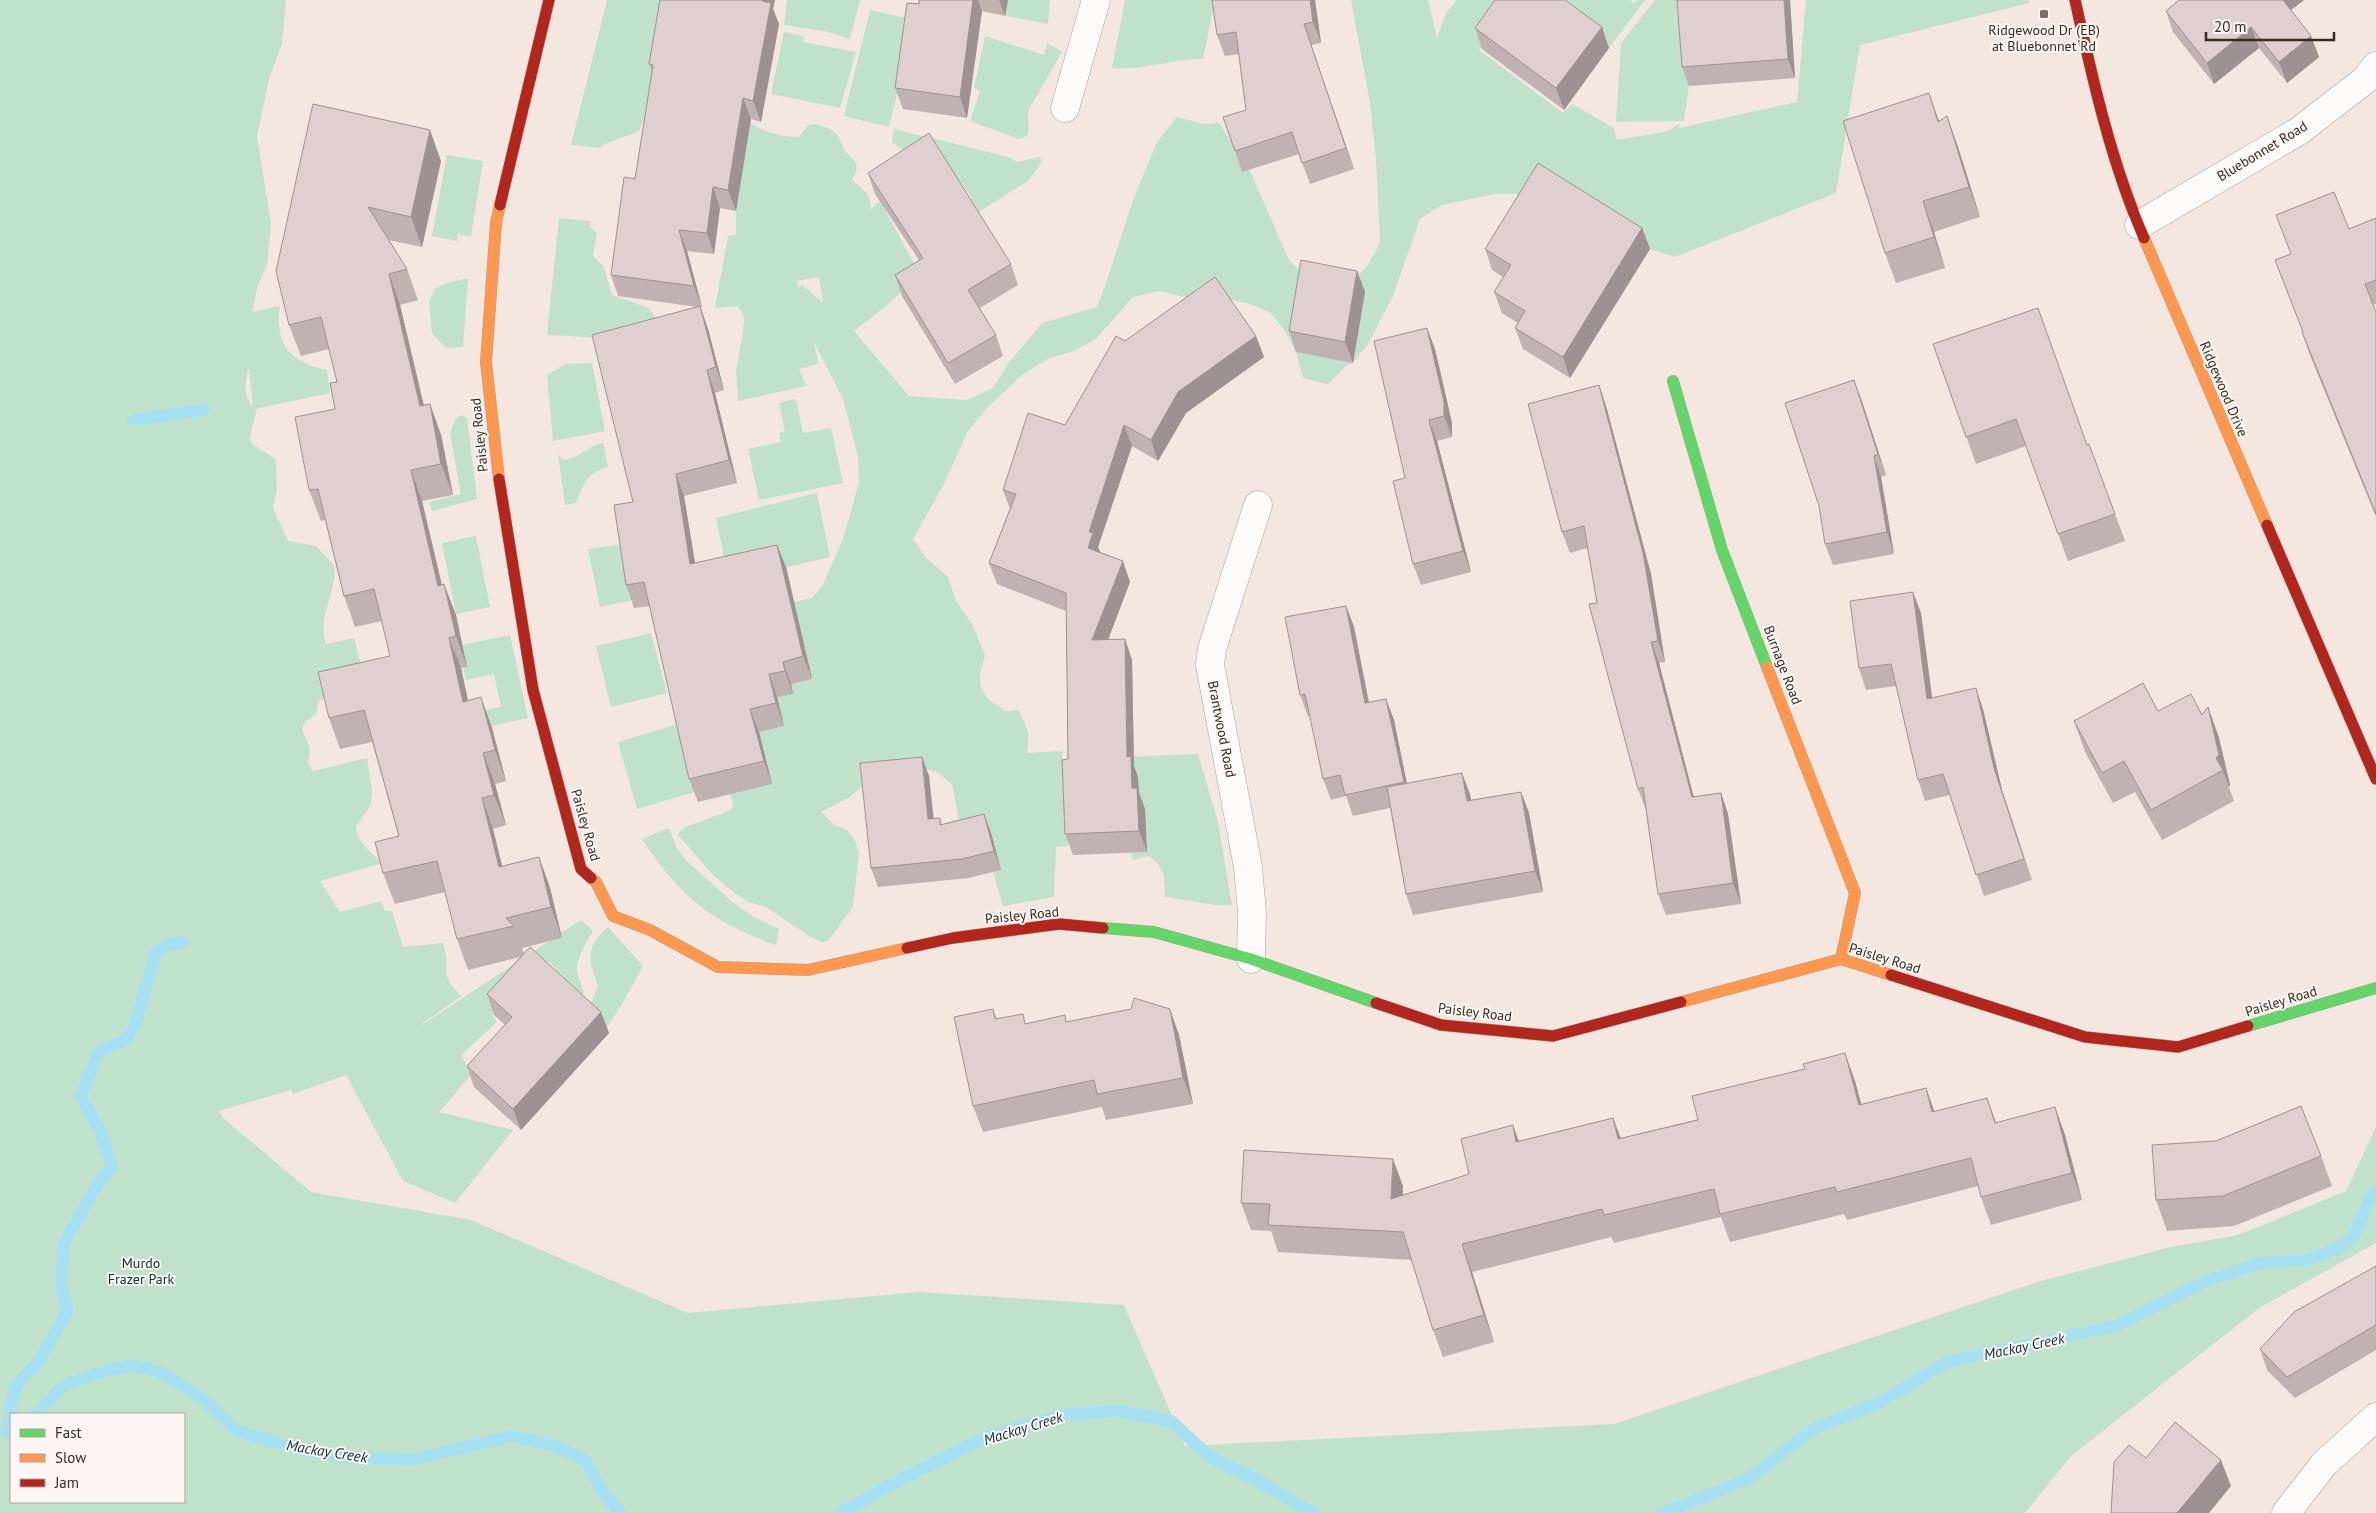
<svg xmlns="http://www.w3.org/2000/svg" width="2376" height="1513" viewBox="0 0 2376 1513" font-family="'PT Sans',sans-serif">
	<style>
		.green { fill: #c0e2ca; fill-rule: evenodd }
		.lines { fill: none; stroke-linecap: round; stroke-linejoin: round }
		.stream { stroke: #a5e1f2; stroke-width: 12 }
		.street-casing { stroke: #aca19a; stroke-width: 29 }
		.fast-casing { stroke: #aca19a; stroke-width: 12 }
		.slow-casing { stroke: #aca19a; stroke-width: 12 }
		.jam-casing { stroke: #aca19a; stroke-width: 12 }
		.street { stroke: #fdfbfa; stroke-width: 28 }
		.fast { stroke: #63d668; stroke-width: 11 }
		.slow { stroke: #ff974d; stroke-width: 11 }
		.jam { stroke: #b3261e; stroke-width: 11 }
		.wall { fill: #c1b2b2 }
		.shaded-wall { fill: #9d9191 }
		.building { fill: #e0cfcf; stroke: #9d9191 }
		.poi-dot { fill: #796c64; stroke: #fdf6f2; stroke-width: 2 }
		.labels { text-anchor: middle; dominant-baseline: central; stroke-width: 4; stroke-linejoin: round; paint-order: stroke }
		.poi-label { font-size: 14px; fill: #372a21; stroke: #fdf6f2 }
		.street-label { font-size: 14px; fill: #372a21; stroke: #fdf6f2 }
		.park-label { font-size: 14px; fill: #004028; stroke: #fdf6f2 }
		.water-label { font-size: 15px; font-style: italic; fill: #05323d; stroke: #fdf6f2 }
	</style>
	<rect width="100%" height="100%" fill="#f3e7e0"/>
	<path class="green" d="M0,0H286L282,44L269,79L257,136L271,224L267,265L258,285L252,312L280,306C274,343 290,363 327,370L330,393L255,409L256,412C246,452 247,438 276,460L277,489L273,508L288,541L316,546L334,565C338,594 316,615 326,644L354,638L367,690L319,700L316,714C291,730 308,732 310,752C310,755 308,761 308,764L313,771L367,758L372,791L371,805L356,827C358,843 371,853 383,863L320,881L340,912L381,901L385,911H392L403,947L443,943C452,971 437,971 461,996L411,1032L581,920L593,931C586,943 576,958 577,972C578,978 582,986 584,992L581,997L549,961C526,975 509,996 492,1016L497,1022L461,1055L472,1074L439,1112L513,1130L455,1203L403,1181L346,1075L293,1094L291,1090L219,1111L223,1118L311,1192L471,1220L688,1313L918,1292L1124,1305L1185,1446L1614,1424L2041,1281L2171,1247L2238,1235L2346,1191L2376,1127V1243L2259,1308L2071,1456L2025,1513H0ZM248,369H249L253,406C242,396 246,382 248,369ZM11,1414H184V1502H11Z
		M607,0H672L657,85L639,131L605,144L600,148L571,145Z
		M787,0H860L850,39L828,32L784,25Z
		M1008,0H1050L1048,24L1002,15L1006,10Z
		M1125,0H1215L1203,59C1172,58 1144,71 1112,68Z
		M1351,0H1428L1437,38L1446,13L1457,0H1518L1479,50L1563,113L1572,104L1614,128L1617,140L1668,131L1679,124V128L1797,102L1806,0H2029V3L1860,45L1836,193L1675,257L1650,249L1526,194H1495L1442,205L1420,219L1393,296L1368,344L1353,363L1347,365L1328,384L1303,378L1296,352L1285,331L1270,312L1247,303L1222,298L1184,297L1159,291L1133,297L1097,338L1074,351L1048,359L1023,374L986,409L968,431L944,484L913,539L926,558L948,577L956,601L972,624L985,655L980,674L981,688L988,699L1005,711L1018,710C1028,727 1030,734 1027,753L1062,751L1068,846L1056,847L1054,897L1003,906L993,872L963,841L952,784L935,771L921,768L870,779L850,797L821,812L835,825L847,830L855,841L859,853L853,907L828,941L822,942L809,936L766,907L748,902L731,890L713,875L678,835L680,831L686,827L731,810L733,805L726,776L756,610L812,598L823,585L844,536L859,482L858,456L843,399L813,340L819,364L799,369L806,386L738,401L736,370L743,333L744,317L738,306L715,308L728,236L736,235V211L750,123C768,133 778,136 799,137L808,125L816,124L828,128L837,134L845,151L857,164L856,172L852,180C862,189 873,194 870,210L880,201L920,274L885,307L854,331L909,396L967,400L993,388L1008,364L1042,323L1097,307L1106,283L1133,200L1157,142L1177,117L1203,124L1219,123L1250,171L1289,260L1309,281L1347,282L1366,268L1380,243L1376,159L1370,103ZM819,277L823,303L801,284L799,289L797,281Z
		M1545,0H1630L1634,3L1638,0H1645L1609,48Z
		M1655,0H1683L1689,86L1684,121L1616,122L1621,43Z
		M870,10L915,20L889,127L844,116Z
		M784,32L804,36L803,42L856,52L840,108L771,94Z
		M985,36L1044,55L1047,43L1062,52L1028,111L1029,130L1027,136L1019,139L970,121L980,91L974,88Z
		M894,129L1009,157L1017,162L1039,157L1042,161L1029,180L976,214L964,203L972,198L960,181L956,183L909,155L892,142Z
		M447,155L483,161L471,237L458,234L457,241L432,236Z
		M559,218L590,221V227L597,233L593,256L604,267L612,295L649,308L656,319L596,339C591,336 556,336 547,335Z
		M468,278L463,347L446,348L432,333L429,302L435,289L444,284Z
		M592,363L605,431L553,441L547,375L565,364Z
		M796,399L803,433L831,428L843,483L759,500L748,449L781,442L779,433L785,432L779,403Z
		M461,415L467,418L477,499L432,511L429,502L461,494L450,433L455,420Z
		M603,443L608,467C585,474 585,483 576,503L565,505L558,454L563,460C580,459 588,445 603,443Z
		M817,493L830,557L749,576L725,562L716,518Z
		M476,536L490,607L456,614L442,543Z
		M624,544L633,600L600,607L588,549Z
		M651,633L667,693L611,707L596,646Z
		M510,635L528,718L477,729L473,712L501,707L494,674L466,680L463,668L467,667L462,645Z
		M681,723L695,792L637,809L618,742Z
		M1198,754L1218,822L1232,905H1216L1165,897C1165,878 1165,868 1149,856L1133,860L1131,853L1147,852L1145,809L1122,757Z
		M669,828L677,849L688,862L731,901L754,917L779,929L776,945C710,921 681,898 642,839Z
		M608,927L643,966L622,1004L606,1029L587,1010L598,987C589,960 584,948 608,927Z"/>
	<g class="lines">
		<path class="stream" d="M133,420L204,410
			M36,1414L63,1386L98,1373L132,1365L160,1372L202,1398L237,1431L303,1450L354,1458L415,1459L513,1436L558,1447L585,1460L604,1494L621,1513
			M7,1433L15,1387L40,1360L68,1310L61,1286L64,1243L96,1187L112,1166L100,1130L81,1097L99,1051L125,1040L135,1026L156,951L167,945L183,942
			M840,1513L894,1483L989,1436L1060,1415L1120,1411L1171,1421L1210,1457L1257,1480L1313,1513
			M1663,1513L1748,1479L1814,1429L1880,1402L1947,1362L2116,1326L2205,1282L2259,1263L2306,1260L2337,1249L2353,1238L2371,1196L2376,1191"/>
		<g class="street-casing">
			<path id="street" d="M1065,108L1096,0
				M2139,225L2299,131L2365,80L2376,66
				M1251,959L1252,913L1248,867L1210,665L1212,649L1258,505
				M2286,1513L2324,1464L2376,1417"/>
		</g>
		<g class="fast-casing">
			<path id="fast" d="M1673,381L1722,550L1767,667
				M1103,928L1154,932L1251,959L1376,1003
				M2248,1026L2376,988"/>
		</g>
		<g class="slow-casing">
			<path id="slow" d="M2144,238L2267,525
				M499,479L486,362L496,223L500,205
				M1767,667L1855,893L1841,959
				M591,878L596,882L613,916L650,930L718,967L808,970L907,948
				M1681,1002L1841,959L1891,975"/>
		</g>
		<g class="jam-casing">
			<path id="jam" d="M2075,0C2093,81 2111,162 2144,238
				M500,205L549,0
				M499,479L533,690L581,869L591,878
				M2267,525L2376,779
				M907,948L953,938L1059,924L1103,928
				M1891,975L2085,1037L2178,1047L2248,1026
				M1376,1003L1441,1025L1553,1036L1681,1002"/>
		</g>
		<use href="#street" class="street"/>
		<use href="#fast" class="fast"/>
		<use href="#slow" class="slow"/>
		<use href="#jam" class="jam"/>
	</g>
	<path class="wall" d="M660,0H775L773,9L779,24L761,122L751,119L736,211L720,208L714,254L687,251L702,307H700L708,329L724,390L715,393L737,483L684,496L695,563L777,545L786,567L812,679L791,684L793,694L777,697L784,726L759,732L772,784L698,802L689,779L650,606L634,608L626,585L633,502L698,307L618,296L611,275L635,179L652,72L649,64Z
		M919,0H1008L1005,16L982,11L967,118L903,109L895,88Z
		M1315,0L1321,43L1311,45L1354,169L1310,184L1299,154L1242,172L1235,151L1246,110L1239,54L1225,56L1217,35Z
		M1790,0L1795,78L1689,86L1682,67Z
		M2179,0H2304L2291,10L2311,36L2319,57L2287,83L2259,48L2214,84L2173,32L2166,11Z
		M1475,28L1609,48L1564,110L1482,49Z
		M313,104L441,161L422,247L388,240L407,269L418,300L400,305L424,405L430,404L441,435L453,495L422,501L442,585L444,584L456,615L462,645L467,667L461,668L468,701L492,728L506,781L495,784L506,825L493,829L502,866L539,857L550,888L562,938L522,948L524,953L601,1012L609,1033L521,1130L474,1087L467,1066L505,1025L494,1015L487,994L520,957L468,970L457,939L445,892L395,904L383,873L399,836L372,742L340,749L329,718L390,656L382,621L355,627L344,596L325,520L321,521L309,490L335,409L337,382L329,349L301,356L289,325Z
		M1947,116L1958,147L1980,217L1934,232L1945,268L1896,283L1885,253L1939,121Z
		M868,173L1011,264L1018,285L980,308L996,335L1003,356L955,384L902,296L895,275L919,260L875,194Z
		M2376,218V304L2373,305L2376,312V517L2309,353L2302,332H2303L2275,260L2349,229Z
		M1642,228L1650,249L1570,378L1523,349L1515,328L1518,323L1502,313L1494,292L1503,277L1492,270L1485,249Z
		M1357,271L1365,292L1353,363L1296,352L1289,331Z
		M1256,336L1264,357L1186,413L1158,461L1132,446L1098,547L1100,553L1130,582L1108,639H1125L1132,660L1134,766L1138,777L1139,793L1145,809L1147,852L1073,855L1065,834L1068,759L1066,611L997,584L989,563L1010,509L1003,490L1065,425L1125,341Z
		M1933,344L2087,445L2089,444L2125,541L2068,561L2026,446L1976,464Z
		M1435,349L1452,423V437L1437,441L1471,572L1421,585L1413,564L1405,478Z
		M1854,380L1886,475L1881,477L1894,554L1833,565L1825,544Z
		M1599,385L1606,406L1651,574L1665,662L1659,663L1694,797L1721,793L1728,814L1741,904L1666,915L1658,894L1646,810L1638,789L1597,603L1588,548L1570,553L1562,532Z
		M1346,606L1354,627L1369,703L1386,699L1394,720L1407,783L1470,794L1471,800L1521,792L1529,813L1543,892L1413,915L1406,894L1390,808L1353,816L1346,796L1331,800L1323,779L1310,716H1308L1300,695Z
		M1921,613L1932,698L1983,709L2002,790L2032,880L1984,896L1950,795L1925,801L1918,780L1896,686L1866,690L1859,668Z
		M2208,707L2219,738L2230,785L2229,787L2234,801L2162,840L2135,792L2113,803L2085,752L2074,721L2158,711L2202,715Z
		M929,776L933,819L940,818L942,825L984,814L991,833L1001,870L969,878L878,887L871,868Z
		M993,1009L997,1019L1027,1024L1067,1021L1179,1035L1193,1104L1106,1120L1102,1107L983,1132L973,1106Z
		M1855,1081L1861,1105L1926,1088L1934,1112L1996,1123L2055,1107L2065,1135L2082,1200L1991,1225L1981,1197L1978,1186L1847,1220L1844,1214L1730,1242L1721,1217L1614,1243L1611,1237L1472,1272L1494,1342L1443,1357L1433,1330L1412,1260L1278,1252L1271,1231L1251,1230L1241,1203L1403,1186V1195L1469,1174L1518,1142L1613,1118L1621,1138Z
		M2321,1156L2332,1186L2234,1226L2167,1231L2156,1200Z
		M2376,1266V1350L2295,1398L2267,1370L2260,1349Z"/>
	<path class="shaded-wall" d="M763,0H775L773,9L779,24L761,122L753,101Z
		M973,0H978L982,11L967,118L960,97Z
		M999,0H1008L1005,16Z
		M1310,0H1315L1321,43L1313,22Z
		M1784,0H1790L1795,78L1788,59Z
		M2281,0H2304L2286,14Z
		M1304,24L1311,45L1354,169L1346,148Z
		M1602,27L1609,48L1564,110L1556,88Z
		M2251,27L2259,48L2214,84L2207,63Z
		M2311,36L2319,57L2287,83L2279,62Z
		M1929,93L1940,124L1938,122Z
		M743,98L751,119L736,211L728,190Z
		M1947,116L1958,147L1980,217L1969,187Z
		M430,130L441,161L422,247L411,217Z
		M713,187L720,208L714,254L707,233Z
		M1923,201L1934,232L1945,268L1934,237Z
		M1642,228L1650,249L1570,378L1563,357Z
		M679,230L687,251L702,307L694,286Z
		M1357,271L1365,292L1353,363L1345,342Z
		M389,274L400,305L431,437L420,406Z
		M700,306L708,329L724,390L716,367Z
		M1427,328L1435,349L1452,423V437L1444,416Z
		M1256,336L1264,357L1186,413L1158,461L1151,440L1178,392Z
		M707,370L715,393L737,483L729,460Z
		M1854,380L1862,401L1886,475L1878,454Z
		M1599,385L1606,406L1651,574L1665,662L1658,641Z
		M430,404L441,435L453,495L441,464Z
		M1429,420L1437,441L1471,572L1463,551Z
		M1124,425L1132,446L1098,547L1101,554L1088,548L1089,532Z
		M1874,456L1881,477L1894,554L1887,532Z
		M411,470L422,501L449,616L438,586Z
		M676,474L684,496L699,587L690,564Z
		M777,545L786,567L812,679L803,656Z
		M1123,561L1130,582L1100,661L1092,640Z
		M444,584L456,615L467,667L456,636Z
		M1913,592L1921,613L1935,720L1927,699Z
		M1346,606L1354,627L1373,724L1365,703Z
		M449,638L461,668L475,733L463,702Z
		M1125,639L1132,660L1134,766L1138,777L1139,793L1145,809L1147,852L1139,831L1127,757Z
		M1651,642L1659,663L1699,818L1692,797Z
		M783,662L791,684L793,694L785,671Z
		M769,674L777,697L784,726L776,703Z
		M1976,688L1983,709L2002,790L2032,880L1994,768Z
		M481,697L492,728L506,781L495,750Z
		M1386,699L1394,720L1411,804L1404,782Z
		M2208,707L2219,738L2230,785L2229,787L2223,770L2216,758Z
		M750,709L759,732L772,784L764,761Z
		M483,753L495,784L506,825L494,795Z
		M922,757L929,776L936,839L928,819Z
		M1462,773L1470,794L1475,822L1467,801Z
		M1521,792L1529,813L1543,892L1535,871Z
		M1721,793L1728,814L1741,904L1733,883Z
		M482,798L493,829L510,898L499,867Z
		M984,814L991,833L1001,870L994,851Z
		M539,857L550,888L562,938L551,907Z
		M1170,1009L1179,1035L1193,1104L1183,1078Z
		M601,1012L609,1033L521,1130L513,1109Z
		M1845,1053L1855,1081L1869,1133L1859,1105Z
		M1926,1088L1936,1116L1932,1112Z
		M1987,1098L1997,1125L1995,1123Z
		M2055,1107L2065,1135L2082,1200L2072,1173Z
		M1613,1118L1623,1145L1618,1139Z
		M1513,1125L1523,1153L1516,1142Z
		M1393,1159L1403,1186L1401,1227L1391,1199Z
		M1462,1244L1472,1272L1494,1342L1484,1315Z
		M2221,1460L2231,1486L2209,1513H2177Z"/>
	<path class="building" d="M660,0H763L762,1L771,3L753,101L743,98L728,190L713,187L707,233L679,230L694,286L611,275L624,177L635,179L653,65L649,64Z
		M919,0H973L960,97L895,88L907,3L919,4Z
		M1212,0H1310L1313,22L1304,24L1346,148L1302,163L1292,132L1235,151L1223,117L1246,110L1236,32L1217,35Z
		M1495,0H1565L1602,27L1556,88L1475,28Z
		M1677,0H1784L1788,59L1682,67Z
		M2179,0H2283L2311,36L2279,62L2251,27L2207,63L2166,11Z
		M1929,93L1938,122L1947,116L1969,187L1923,201L1934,237L1885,253L1843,121Z
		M313,104L430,130L411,217L368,207L407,269L389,274L420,406L430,404L441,464L411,470L438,586L444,584L451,614L456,636L449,638L463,702L481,697L495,750L483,753L494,795L482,798L499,867L539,857L551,907L506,918L514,926L457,939L437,861L383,873L375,842L399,836L364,710L329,718L318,672L390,656L374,589L344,596L318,489L309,490L295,417L335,409L330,383L337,382L321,317L289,325L276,271Z
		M929,133L1011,264L968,290L996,335L948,363L895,275L923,258L868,173Z
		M1538,163L1642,228L1563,357L1515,328L1525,311L1494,292L1511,265L1485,249Z
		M2334,192L2349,229L2376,218V280L2365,284L2376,312V514L2302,332H2303L2275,260L2291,254L2276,215Z
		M1301,260L1357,271L1345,342L1289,331Z
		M1215,277L1256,336L1178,392L1151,440L1124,425L1089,532L1093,533L1088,548L1123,561L1092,640L1125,639L1127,757L1131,756L1132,788H1137L1139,831L1065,834L1062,760L1068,759L1066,593L989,563L1016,494L1003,490L1028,413L1065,425L1116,336L1125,341Z
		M700,306L716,367L707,370L729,460L676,474L690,564L777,545L803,656L783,662L785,671L769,674L776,703L750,709L764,761L689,779L644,582L626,585L614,505L633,502L592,335Z
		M2038,308L2087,445L2089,444L2115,514L2058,534L2016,419L1966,437L1933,344Z
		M1427,328L1444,402V416L1429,420L1463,551L1413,564L1393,481L1405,478L1374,341Z
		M1854,380L1878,454L1874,456L1887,532L1825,544L1819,506L1785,403Z
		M1599,385L1643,553L1658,641L1651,642L1692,797L1721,793L1733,883L1658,894L1643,787L1638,789L1589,604L1597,603L1584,526L1562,532L1528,404Z
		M1913,592L1927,699L1976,688L1994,768L2024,859L1976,875L1943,774L1918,780L1891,664L1859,668L1850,601Z
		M1346,606L1365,703L1386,699L1404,782L1345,795L1340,775L1323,779L1305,694L1300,695L1285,617Z
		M2143,683L2158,711L2191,694L2202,715L2208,707L2219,755L2216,758L2223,770L2151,810L2124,761L2102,773L2074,721Z
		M922,757L928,819L940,818V825L984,814L994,851L962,859L871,868L860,763Z
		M1462,773L1467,801L1521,792L1535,871L1406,894L1387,787Z
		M530,947L601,1012L513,1109L467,1066L512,1017L487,994Z
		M1134,998L1170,1009L1183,1078L1097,1094L1094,1080L973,1106L954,1017L993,1009L995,1019L1023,1014L1025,1024L1065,1015L1066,1022L1131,1009Z
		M1845,1053L1859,1105L1926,1088L1932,1112L1987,1098L1995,1123L2055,1107L2072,1173L1981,1197L1971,1158L1837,1192L1835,1187L1720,1214L1714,1189L1604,1215L1602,1209L1462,1244L1484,1315L1433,1330L1403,1232L1268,1225L1270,1204L1241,1203L1244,1150L1393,1159L1391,1199L1469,1174L1461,1139L1513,1125L1516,1142L1613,1118L1618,1139L1698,1120L1692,1096L1805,1069L1803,1064Z
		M2301,1106L2321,1156L2223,1196L2156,1200L2152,1145L2216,1141Z
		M2376,1266V1325L2287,1377L2260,1349L2294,1312Z
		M2175,1422L2221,1460L2177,1513H2111L2114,1462L2129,1445L2146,1458Z"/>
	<rect class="poi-dot" x="2039" y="9" width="10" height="10" rx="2.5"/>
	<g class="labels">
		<g class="poi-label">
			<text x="2044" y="30">Ridgewood Dr (EB)<tspan x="2044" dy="16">at Bluebonnet Rd</tspan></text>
		</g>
		<g class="street-label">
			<text transform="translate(2262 151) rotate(-31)">Bluebonnet Road</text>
			<text transform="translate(2224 389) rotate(67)">Ridgewood Drive</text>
			<text transform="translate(479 435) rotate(-96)">Paisley Road</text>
			<text transform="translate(1783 665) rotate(69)">Burnage Road</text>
			<text transform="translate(1222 729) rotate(79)">Brantwood Road</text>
			<text transform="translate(586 825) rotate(74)">Paisley Road</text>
			<text transform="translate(1022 915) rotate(-6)">Paisley Road</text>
			<text transform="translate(1885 958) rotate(17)">Paisley Road</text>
			<text transform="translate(2281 1001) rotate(-17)">Paisley Road</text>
			<text transform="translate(1475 1012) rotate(7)">Paisley Road</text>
		</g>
		<g class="park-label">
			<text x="141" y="1263">Murdo<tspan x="141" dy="16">Frazer Park</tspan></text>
		</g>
		<g class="water-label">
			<text transform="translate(2024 1346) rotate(-12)">Mackay Creek</text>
			<text transform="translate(1023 1428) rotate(-17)">Mackay Creek</text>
			<text transform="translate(327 1451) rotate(9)">Mackay Creek</text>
		</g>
	</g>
	<rect x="10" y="1413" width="175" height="90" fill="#fdf6f2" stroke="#aea49e"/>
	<rect x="20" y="1429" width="25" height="8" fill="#63d668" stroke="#aea49e"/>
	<text x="55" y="1438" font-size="15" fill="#372a21">Fast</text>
	<rect x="20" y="1454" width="25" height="8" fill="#ff974d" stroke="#aea49e"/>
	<text x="55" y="1463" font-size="15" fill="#372a21">Slow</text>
	<rect x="20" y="1479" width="25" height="8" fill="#b3261e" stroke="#aea49e"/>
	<text x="55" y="1488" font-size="15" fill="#372a21">Jam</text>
	<path d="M2206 32v8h128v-8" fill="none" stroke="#372a21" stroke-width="2.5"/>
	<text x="2214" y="32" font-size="15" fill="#372a21" stroke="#fdf6f2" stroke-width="4" paint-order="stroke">20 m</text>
</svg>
